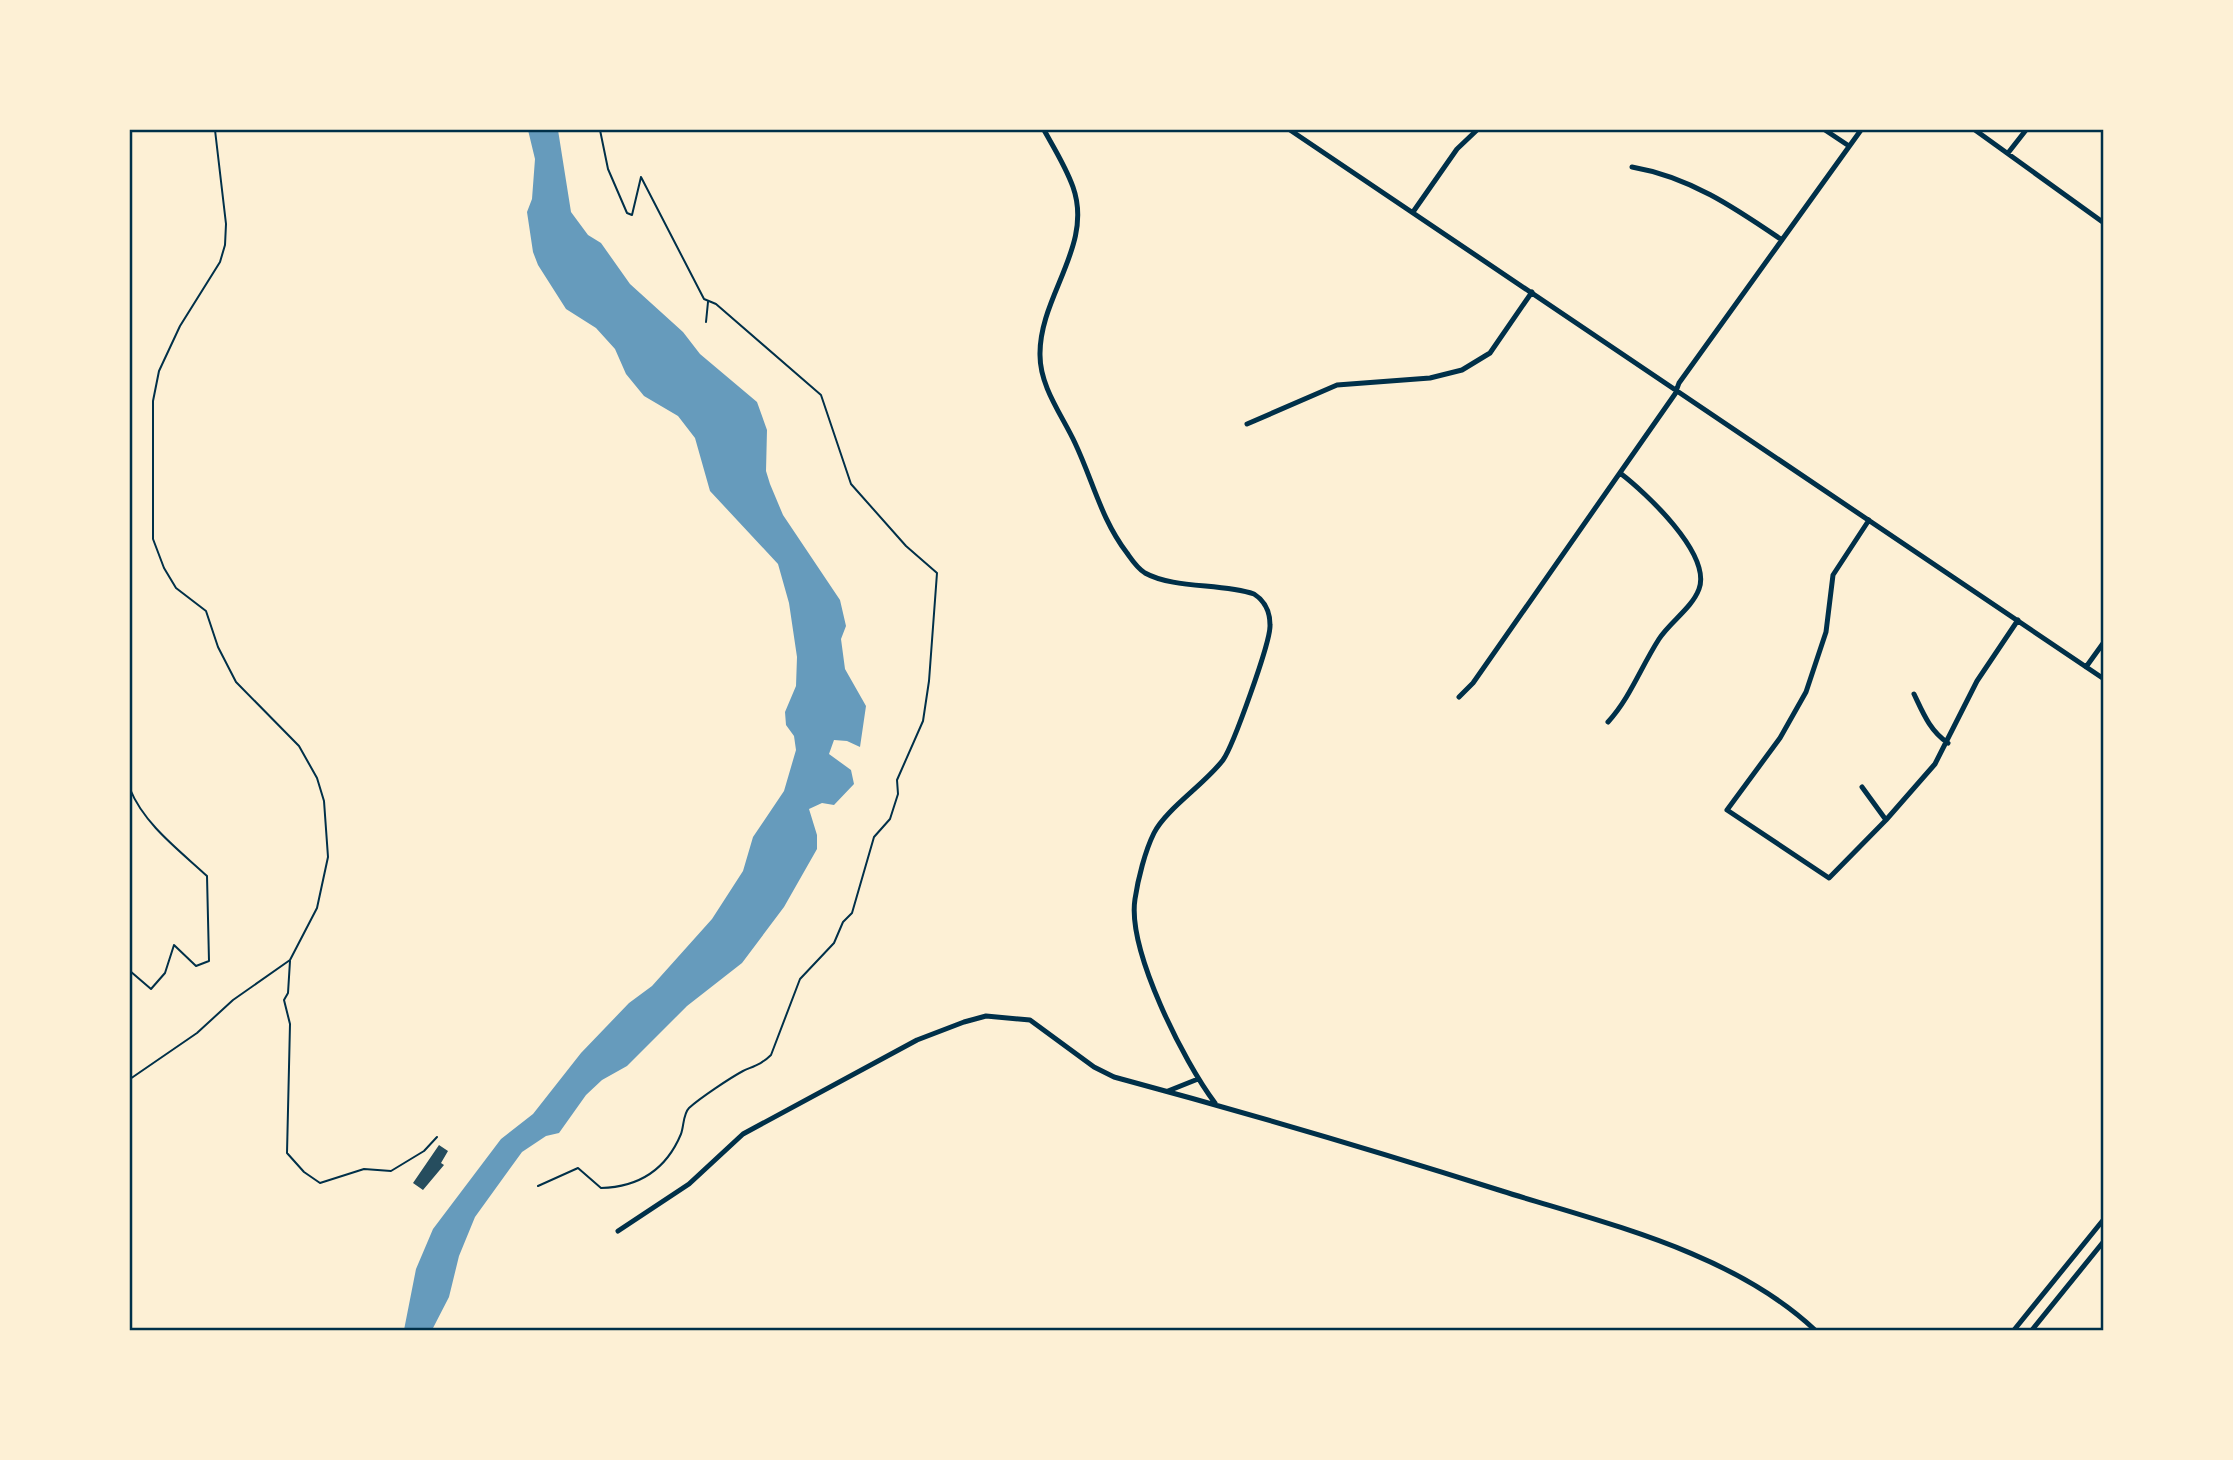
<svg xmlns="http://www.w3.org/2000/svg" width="2233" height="1460" viewBox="0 0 2233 1460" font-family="Raleway,sans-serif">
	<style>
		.water { fill: #669bbc }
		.building { fill: #264d5e }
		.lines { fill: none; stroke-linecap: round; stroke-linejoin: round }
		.path { stroke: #003049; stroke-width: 2 }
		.minor { stroke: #003049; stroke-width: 5 }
		.neatline { fill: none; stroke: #003049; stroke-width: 2.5 }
	</style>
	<rect width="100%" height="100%" fill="#fdf0d5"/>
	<path class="water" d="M528,130H558L571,212L588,235L601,243L630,284L683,332L700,354L757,402L767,430L766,471L770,484L783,515L840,600L846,626L841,639L845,669L866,706L860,747L847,741L834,740L829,754L851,770L854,784L834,805L822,803L809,809L817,835V849L784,907L742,963L687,1006L627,1066L602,1080L586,1095L559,1133L546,1136L522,1152L475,1217L459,1256L449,1297L432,1330H404L416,1269L433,1229L501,1139L533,1114L581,1053L629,1003L652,986L712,919L743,871L753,837L784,791L796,750L794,736L786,725L785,712L796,686L797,657L789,603L778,564L710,491L695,438L678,416L644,396L626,374L615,349L596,328L566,309L538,265L533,252L527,212L532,199L535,159Z"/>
	<path class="building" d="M439,1145L448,1151L441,1163L444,1165L423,1190L413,1183Z"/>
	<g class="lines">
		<path class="path" d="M706,322L708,302
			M130,789C144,824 179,850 207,876L209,961L196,966L174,945L165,973L151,989L130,971
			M290,961L288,993L284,1000L290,1024L287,1153L304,1172L320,1183L364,1169L391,1171L424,1151L437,1137
			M130,1079L197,1033L233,1000L290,960L317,908L328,857L324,801L317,778L299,746L236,682L218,647L206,611L176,588L164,568L153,539V401L159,371L180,326L220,262L225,245L226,224L215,130
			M538,1186L578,1168L601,1188C638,1187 666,1170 681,1134C684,1126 683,1114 689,1108C700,1098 730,1078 743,1071C754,1066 762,1064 771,1055L800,979L834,943L843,922L852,913L874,837L890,819L898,794L897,780L923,721L929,681L937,573L906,546L851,484L821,395L716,304L704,299L641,177L632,215L627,213L608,169L600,130"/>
		<path class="minor" d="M1044,130C1054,148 1066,167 1073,187C1094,246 1039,296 1040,355C1040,387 1062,415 1075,443C1093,481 1101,519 1127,553C1132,560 1137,568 1145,573C1174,589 1221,583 1254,594C1265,601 1270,612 1270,625C1271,641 1233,746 1223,760C1205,784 1166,809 1154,833C1145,851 1138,879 1135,899C1127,950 1184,1062 1215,1103
			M1290,130L2104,679
			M1825,130L1849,146
			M1975,130L2104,223
			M2008,153L2026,130
			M1632,167C1690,177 1735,208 1782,240
			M1413,212L1457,149L1477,130
			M1247,424L1337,385L1430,378L1462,370L1490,353L1532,292
			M1869,520L1833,575L1826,632L1806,692L1780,738L1727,810L1829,878L1886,820L1935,764L1977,681L2018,620
			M2086,667L2104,642
			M1914,694C1923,713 1930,731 1948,743
			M1459,697L1473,683L1675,394L1679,383L1861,130
			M1608,722C1630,698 1641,667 1659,639C1670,622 1692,608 1699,589C1712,554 1645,492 1620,473
			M1862,787L1886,820
			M1168,1091L1198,1079
			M618,1231L689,1184L743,1134L917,1040L964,1022L986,1016L1030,1020L1094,1067L1114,1077C1244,1112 1373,1150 1502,1191C1607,1224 1732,1252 1815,1330
			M2014,1330L2104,1219
			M2032,1330L2104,1241"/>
	</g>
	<rect width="2233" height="1460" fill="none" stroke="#fdf0d5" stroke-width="262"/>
	<rect x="131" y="131" width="1971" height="1198" class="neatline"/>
</svg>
